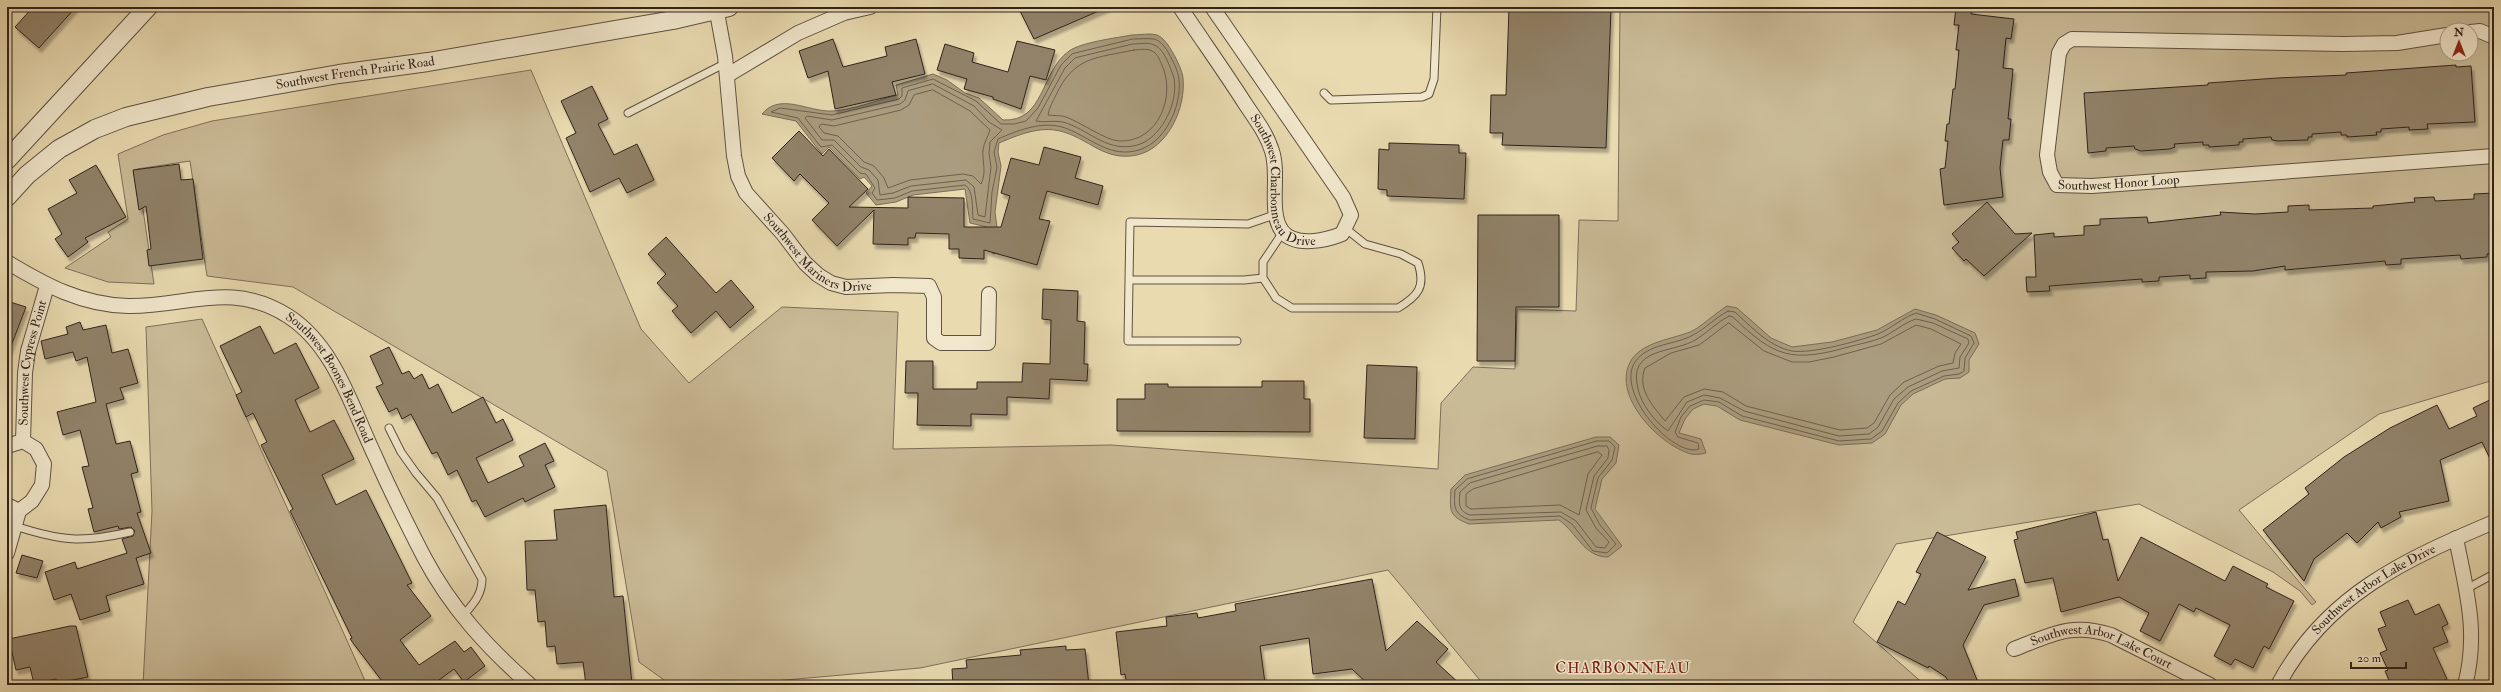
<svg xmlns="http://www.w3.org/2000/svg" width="2501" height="692" viewBox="0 0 2501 692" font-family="'IM FELL Double Pica',serif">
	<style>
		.green { fill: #cabb97; stroke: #7e6f5a; fill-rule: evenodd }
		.water { fill: #aa9c7e; stroke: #7a6c57 }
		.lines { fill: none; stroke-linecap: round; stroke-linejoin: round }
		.shore { stroke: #6e604d; stroke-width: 1 }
		.building { fill: #918269; stroke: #31231c; filter: url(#shadow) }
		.service-casing { stroke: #5f5141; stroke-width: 9 }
		.minor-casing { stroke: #5f5141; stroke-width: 16 }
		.tertiary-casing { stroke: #5f5141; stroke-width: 20 }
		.service { stroke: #f1e7cc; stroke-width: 7 }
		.minor { stroke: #f1e7cc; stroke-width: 14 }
		.tertiary { stroke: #f1e7cc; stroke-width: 18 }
		.labels { text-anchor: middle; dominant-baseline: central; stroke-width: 3; stroke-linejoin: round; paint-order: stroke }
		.street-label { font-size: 13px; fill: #31231c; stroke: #f1e7cc }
		.quarter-label { font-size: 15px; letter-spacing: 1px; fill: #7a1f14; stroke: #f1e7cc }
	</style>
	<defs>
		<filter id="shadow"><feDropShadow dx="2.5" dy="4.5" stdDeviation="1" flood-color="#0004"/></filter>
	</defs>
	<rect width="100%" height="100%" fill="#e9dab0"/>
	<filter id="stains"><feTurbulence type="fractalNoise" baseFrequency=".005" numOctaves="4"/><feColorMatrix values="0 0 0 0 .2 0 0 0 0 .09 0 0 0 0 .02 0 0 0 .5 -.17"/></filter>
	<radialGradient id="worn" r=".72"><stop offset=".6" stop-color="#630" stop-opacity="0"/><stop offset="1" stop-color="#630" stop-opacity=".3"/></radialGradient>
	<path class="green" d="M1620,7H2494V380L2379,414L2239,510L2316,602L2312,605L2300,591L2273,572L2139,504L1896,544L1853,622L1925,685H1484L1388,570L920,668L730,685H671L639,662L607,471L293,287L207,276L190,161L137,169L154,284L108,282L65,268L111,237L108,232L128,219L118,154L163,135L212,121L531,70L641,329L689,383L782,307L898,312L893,449L1111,445L1438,469L1441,403L1473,367L1515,369L1517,309L1576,311L1579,220L1618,221ZM2447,30H2471V54H2447Z
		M202,319L367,685H143L152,511L146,327Z"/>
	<path class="water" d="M1132,35C1139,35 1150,33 1157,35C1164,38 1169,46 1173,53C1177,60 1182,70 1183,78C1186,108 1168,148 1137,155C1104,162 1089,138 1060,131C1039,126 1018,135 999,143L998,152L1001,166L995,212L1000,250L994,254L986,248L987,227L970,223L965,189L913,195L896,202L876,205L866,193L872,186L864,177L860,179L829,147L822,154L796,121L762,114C780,92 808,112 832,111C853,110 877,100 898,95L896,85L933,74L947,80L965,93L979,98L1003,120C1045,122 1040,72 1069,51C1082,42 1116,38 1132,35Z
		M1727,306L1737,308L1771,338L1792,347L1832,342L1877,330L1915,309L1936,315L1975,333L1979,344L1969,360V372L1960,378L1945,379L1913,394L1901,405L1885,434L1872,443L1839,445L1740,420L1717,406L1704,404L1693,409L1685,419L1679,433L1701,439L1706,453C1702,454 1696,455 1691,454C1659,445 1609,394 1632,359C1644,342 1672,339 1690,332C1697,330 1717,312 1727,306Z
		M1596,437H1610L1619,445L1616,463L1602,479L1595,509L1622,546L1608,557C1584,557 1577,533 1559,520L1469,524C1448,516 1450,510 1451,489L1465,475Z"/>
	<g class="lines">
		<path class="shore" d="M1133,39C1140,39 1148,38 1154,39C1161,41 1166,48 1169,54C1173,61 1178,71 1179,79C1182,106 1165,145 1135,151C1106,157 1088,135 1062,127C1040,121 1017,131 998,139L994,152L997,167L992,192L990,223L973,219C972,210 974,190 965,185L912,191L895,198L877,200L872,193L875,188L866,174L860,173L832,145L821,147L798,118L771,112L780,108L832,115L899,99L902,96V88L933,79L976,101L1001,124H1014L1026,121L1038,108L1061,65L1072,54Z
			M1133,44C1139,44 1149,42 1154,45C1160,47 1163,53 1166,58C1169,64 1172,72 1174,78C1179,103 1160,142 1133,146C1105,151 1088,129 1063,122C1054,120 1044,123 1036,121L1065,68L1075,58Z
			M1134,50C1139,50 1147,48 1152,51C1157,53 1159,59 1161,63C1177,94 1159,143 1119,141C1105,140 1082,123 1066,117C1061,115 1054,116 1048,115C1049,108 1053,101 1056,95C1074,56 1097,58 1134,50Z
			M933,84L974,106L989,122L1002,130L990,142L989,153L991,167L985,217L978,215L974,187L966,180L911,186L893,193L880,195L878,180L869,170L861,167L834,140H822L805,118L807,116L832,120L900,104L905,100L908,91Z
			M933,90L970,111L990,130C988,137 984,142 983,150C982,162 987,172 981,184L973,176L963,174L910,180L888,188L884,178L874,166L864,162L838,136L824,133L819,127L821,124L834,126L901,110L909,105L914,95Z
			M1728,311L1735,312C1750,326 1770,347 1792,351C1812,354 1859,341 1878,334C1892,328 1902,318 1916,313L1935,319L1971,336L1974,343L1965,358L1964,371L1959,374L1944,376L1911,391L1898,403L1882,431L1871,439L1839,441L1742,416L1719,402L1704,400L1690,406L1681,417L1675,432L1678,437L1698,443L1699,449C1673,458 1615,392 1635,362C1648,343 1676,345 1693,335C1705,329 1715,318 1728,311Z
			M1729,316L1733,317C1774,357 1792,363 1848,347C1859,344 1871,342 1881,338C1893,333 1903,323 1916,319L1933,323L1968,339L1969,343L1960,357L1959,368L1942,371L1908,387L1894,399L1878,427L1869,434L1839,436L1744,411L1720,398L1704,395L1687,402L1668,431C1655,422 1641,404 1638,389C1627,346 1674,354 1697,339C1708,332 1717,322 1729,316Z
			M1729,323L1764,351L1792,362H1809L1834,357L1881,344L1916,325L1931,329L1961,344L1955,353L1953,363L1939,366L1904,382L1890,395L1874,423L1867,428L1840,430L1746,406L1723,392L1704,389L1684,397L1665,421C1652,405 1637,389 1645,368L1671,353L1699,345Z
			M1597,441H1609L1615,447L1612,460L1598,478L1591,508L1600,525L1616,544L1607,553L1593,551L1572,524L1560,516L1470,520C1453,514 1454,506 1455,490L1467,479Z
			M1598,446H1607L1609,450L1608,458L1594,476L1586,510L1596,528L1609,542L1605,548L1596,547L1576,521L1561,512L1470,515C1458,511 1459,504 1460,492L1470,483Z
			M1598,452L1602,455L1588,474L1579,515L1560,505L1471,509L1466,506V494L1473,489Z"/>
	</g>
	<path class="building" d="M33,7H76L39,48L15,27Z
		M1018,7H1108L1034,39Z
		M1509,7H1611L1606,148L1502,145L1503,133H1490L1491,95H1506Z
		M1956,7H1972L1971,14L2014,19L2011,39L2006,38L2003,68L2013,69L2008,119H2011L2009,140H2003L2000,168L2003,197L1944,205L1940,169L1945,168L1948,141H1945L1947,124H1949L1953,89H1955L1959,50H1956L1959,25H1954Z
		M833,39L843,67L887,56L885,47L916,39L925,74L892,82L896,95L835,109L828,71L808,78L799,51Z
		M1017,41L1055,50L1046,80L1030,76L1021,109L993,99V97L964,89L967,79L937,70L945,44L974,53L972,62L1008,72Z
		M2456,65V67L2471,66L2475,122L2427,124L2428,129L2409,130V127L2381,129V132H2376L2377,135L2347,137V135H2341V132L2312,134V137H2308V140L2278,141L2272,140L2271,137L2243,139V142H2239V145L2209,147V145H2203V142L2174,144L2175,147L2170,149L2141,151L2135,149L2134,146L2106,148V151L2088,153L2084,93L2208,85V83L2277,78L2346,75V73Z
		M592,86L608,119L598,124L614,155L637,144L654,180L627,193L619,178L590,192L566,138L576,133L561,101Z
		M799,131L823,156L829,149L868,189L849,207L908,208V197L964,198V227H1001L1010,196L1001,193L1011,158L1039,165L1044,147L1081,157L1075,178L1103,186L1098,205L1047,191L1039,219L1050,221L1037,265L984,250V259L959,258V249H949V234L916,233L915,238H908V245L873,244L874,210L837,246L812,220L829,203L800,174L794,181L772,158Z
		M1389,143L1459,145V153H1466L1464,199L1387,196V190L1378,189L1379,149L1389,150Z
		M179,164L181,180L193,179L203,259L149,266L147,250L151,249L146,206L139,210L133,170Z
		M96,165L126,217L85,238L88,242L68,257L55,239L62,234L48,209L77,193L69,180Z
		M2494,193V253L2487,254V257L2461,259L2460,255L2415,258L2401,259V264L2386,265L2385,261L2285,270V266L2253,271L2206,272V278L2190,279V275L2159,277V281L2142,282V279L2049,286L2050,291L2027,292L2026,277H2036L2034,235L2054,233V237L2084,235V226L2100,225V219L2147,217L2148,223L2221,215L2220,212L2255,214L2288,212V206L2309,205V210L2373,208V206L2415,202L2414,198L2434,197L2435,201L2474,199V194Z
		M1987,202L2015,234L2032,233L1984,276L1966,259L1964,261L1952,248L1959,242L1952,234Z
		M1478,215H1559V307H1516L1515,361H1477Z
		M666,237L716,293L731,280L754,307L730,328L716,311L691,333L672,311L678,306L657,283L666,274L648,254Z
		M1043,289L1078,291L1077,321L1085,322L1084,364H1088L1087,381L1050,379L1049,399L1007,397V415L971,414V426L917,425L918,393H905L906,361H933V389H977V382H1022L1023,363L1050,364L1051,320L1042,319Z
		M7,301L26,307L8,354H7Z
		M80,322L83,330L106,325L112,353L128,349L138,383L120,388L124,399L106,404L116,444L130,441L138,472L131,474L141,512L137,513L151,553L136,558L144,584L106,596L110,611L80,620L71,594L54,600L45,572L75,562L77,569L127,553L122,539L133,536L135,531L131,527L119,529L118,526L94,532L88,509L93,508L82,467L89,466L80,430L63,435L57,412L96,402L87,357L76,361L73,352L45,359L41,341L68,334L66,327Z
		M260,326L274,354L296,343L319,388L295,400L310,432L334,420L354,459L322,475L336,505L366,490L412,583L407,585L431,616L400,640L419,665L455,641L464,652L471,647L485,666L464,682L454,669L432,685H385L350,639L352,638L290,511L293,509L261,445L267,442L253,413L246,417L236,395L242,392L220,346Z
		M389,347L402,374L409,371L414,379L422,374L429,389L438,384L452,413L483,397L496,423L503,419L513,440L476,458L488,483L524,466L519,456L545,443L554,461L545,465L555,487L525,502L523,498L485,517L476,500L472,502L457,470L448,475L437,452L432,454L411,414L402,419L397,408L389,412L376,387L383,384L370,356Z
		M1367,365L1417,367L1415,439L1364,438Z
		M1262,381H1304V399H1310V432L1117,431V399H1145V384H1168V387H1262Z
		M2494,398V467L2482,442L2440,460L2449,501L2399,512L2401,517L2381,528L2378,522L2357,543L2347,533L2314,559L2304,581L2263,530L2309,494L2305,488L2344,457L2390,428L2437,405L2449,429L2477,416L2473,408Z
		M606,505L614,597L623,596L632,684L586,685L583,662L557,664L555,646L547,647L545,621L538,622L535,590H527L525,541L557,540L554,510Z
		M2096,512L2103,540L2108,539L2118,581L2141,537L2225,581L2233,566L2268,584L2266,587L2294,601L2269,649L2264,646L2253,668L2235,659L2231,665L2214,656L2230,625L2196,608L2194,612L2179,604L2160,641L2140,631L2149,613L2119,597L2061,612L2053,578L2025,583L2014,540L2018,539L2016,532Z
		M1937,532L1986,557L1968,590L2015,579L2019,596L1984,605L1963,645L1977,680L1965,685H1950L1946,677L1929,666L1928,668L1877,642L1898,601L1905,605L1921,574L1916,572Z
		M22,555L43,561L37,578L16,573Z
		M1372,579L1386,651L1417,621L1448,649L1436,662L1461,685H1369L1352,669L1313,674L1309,638L1260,646L1265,683L1250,685H1127L1125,674L1121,675L1116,632L1167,626L1166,617L1197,613L1198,618L1236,611L1235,604Z
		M2408,600L2415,615L2439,604L2448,624L2442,627L2448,642L2433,648L2447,679L2434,685H2427L2425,680L2413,685H2391L2385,671L2388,670L2380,653L2387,650L2378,629L2386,626L2380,612Z
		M70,626H76L88,677L57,683L56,679L34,684L30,667L16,670L9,639Z
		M1066,646V650L1085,649L1089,685H953L952,669L967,668L966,660L1021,655L1020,650Z"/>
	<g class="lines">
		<g class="service-casing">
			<path id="service" d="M1324,93L1331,100L1422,97L1429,94L1434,79L1437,7
				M628,113L726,63
				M1263,278V262L1283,232
				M1129,280H1244L1263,278L1276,298L1292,308H1398C1418,296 1426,287 1418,263L1401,254L1365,244L1345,228
				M1237,341H1128L1130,222L1248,224L1274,215
				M389,428L401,452L416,473L437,498L482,579C482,596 472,605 462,617
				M15,526C61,541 82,543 130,532
				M2466,589L2494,574"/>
		</g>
		<g class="minor-casing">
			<g id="minor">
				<path id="s1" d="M716,7L725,56L734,156L738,176L746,193L783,234L805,263L818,275L831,283L846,287L893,285L929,286L934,297V338L941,343H988L989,294"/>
				<path id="s2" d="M1180,7C1202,40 1225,72 1246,105C1256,120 1267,134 1272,151C1280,175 1268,212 1282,231C1295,248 1327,240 1342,234L1351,215L1343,197L1212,7"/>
				<path d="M2471,32L2480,31L2494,37"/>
				<path id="s3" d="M2447,35L2397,43L2343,44L2072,39L2064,44L2059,53L2047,155L2050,172L2057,185L2092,186L2494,156"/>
				<path d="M728,75L798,33L844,13L870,7"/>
				<path id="s4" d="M7,262C45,285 82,305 128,306C187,307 231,280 288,316C335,346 352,408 375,456C390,490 407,524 424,557C451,608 487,647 530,685"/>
				<path id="s5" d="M23,441L25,373L28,351L47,286"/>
				<path d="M7,446L23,441L36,449L44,464L42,485L32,501L19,511L7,553"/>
				<path d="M7,505L19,511"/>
				<path d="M2456,538C2466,590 2479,632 2465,685"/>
				<path id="s6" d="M2014,649C2051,635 2071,622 2111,635L2210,685"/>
				<path id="s7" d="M2278,685C2326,595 2404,560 2494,522"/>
			</g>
		</g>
		<g class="tertiary-casing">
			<g id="tertiary">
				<path d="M7,160L148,7"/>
				<path id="s8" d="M7,197L27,175L59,149L95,129L126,117L208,97L339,74L428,62L673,20L729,7"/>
			</g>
		</g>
		<use href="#service" class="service"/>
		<use href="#minor" class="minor"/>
		<use href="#tertiary" class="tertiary"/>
	</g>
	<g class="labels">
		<g class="street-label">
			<text stroke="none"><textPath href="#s8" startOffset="379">Southwest French Prairie Road</textPath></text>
			<text stroke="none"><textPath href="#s2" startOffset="210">Southwest Charbonneau Drive</textPath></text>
			<text stroke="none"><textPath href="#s3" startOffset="592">Southwest Honor Loop</textPath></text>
			<text stroke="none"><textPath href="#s1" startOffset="287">Southwest Mariners Drive</textPath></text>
			<text stroke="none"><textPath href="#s5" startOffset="79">Southwest Cypress Point</textPath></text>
			<text stroke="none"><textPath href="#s4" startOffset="370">Southwest Boones Bend Road</textPath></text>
			<text stroke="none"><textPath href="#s7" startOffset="138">Southwest Arbor Lake Drive</textPath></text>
			<text stroke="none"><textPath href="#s6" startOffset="93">Southwest Arbor Lake Court</textPath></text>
		</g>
		<g class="quarter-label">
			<text x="1623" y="668">CHARBONNEAU</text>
		</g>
	</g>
	<rect width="2501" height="692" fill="none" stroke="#e9dab0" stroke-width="24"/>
	<rect x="8" y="8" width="2485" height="676" fill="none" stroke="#31231c" stroke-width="2"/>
	<rect x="12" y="12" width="2477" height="668" fill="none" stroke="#31231c"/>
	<g transform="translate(2459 42)"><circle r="19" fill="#f1e7cc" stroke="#a49986"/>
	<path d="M0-3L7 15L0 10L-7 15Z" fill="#8f2418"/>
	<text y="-6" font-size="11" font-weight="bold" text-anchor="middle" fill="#31231c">N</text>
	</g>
	<path d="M2351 662v6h55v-6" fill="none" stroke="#31231c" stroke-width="2"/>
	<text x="2357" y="662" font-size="12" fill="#31231c" stroke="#f1e7cc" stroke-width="3" paint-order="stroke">20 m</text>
	<rect width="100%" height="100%" filter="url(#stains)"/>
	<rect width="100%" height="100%" fill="url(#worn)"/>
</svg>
